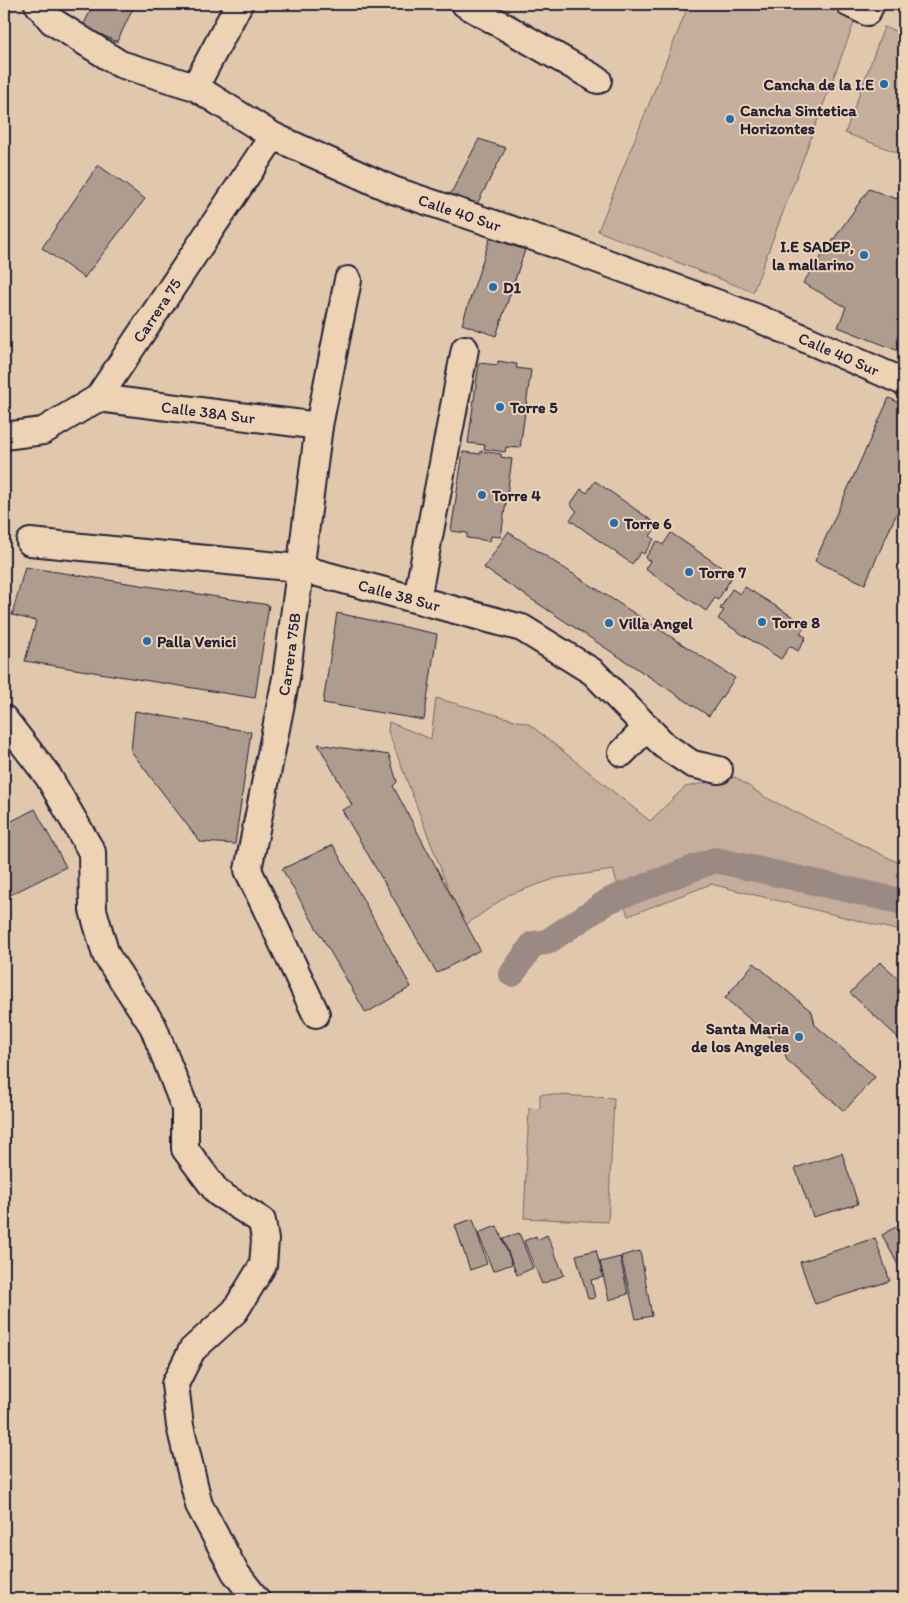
<svg xmlns="http://www.w3.org/2000/svg" width="908" height="1603" viewBox="0 0 908 1603" font-family="Itim,sans-serif">
	<style>
		.green { fill: #c5af9c; stroke: #74686c }
		.lines { fill: none; stroke-linecap: round; stroke-linejoin: round }
		.canal { stroke: #9b8a83; stroke-width: 26 }
		.building { fill: #ae9c8f; stroke: #22223b }
		.minor-casing { stroke: #22223b; stroke-width: 30 }
		.minor { stroke: #edd2b4; stroke-width: 26 }
		.poi-dot { fill: #1f6fb2; stroke: #edd2b4; stroke-width: 2 }
		.labels { text-anchor: middle; dominant-baseline: central; stroke-width: 4; stroke-linejoin: round; paint-order: stroke }
		.poi-label { font-size: 16px; font-weight: bold; fill: #22223b; stroke: #edd2b4; text-anchor: start }
		.street-label { font-size: 16px; fill: #22223b; stroke: #edd2b4 }
	</style>
	<rect width="100%" height="100%" fill="#e1c8ad"/>
	<filter id="ink" filterUnits="userSpaceOnUse"><feTurbulence type="fractalNoise" baseFrequency=".02" numOctaves="2"/><feDisplacementMap in="SourceGraphic" scale="10" xChannelSelector="R" yChannelSelector="G"/><feConvolveMatrix kernelMatrix="1 2 1 2 8 2 1 2 1" color-interpolation-filters="sRGB"/></filter>
	<g filter="url(#ink)">
		<path class="green" d="M689,4H850L860,7L753,292L598,231Z
			M884,27L904,34V155L845,133Z
			M436,698L529,724L650,821L685,787L735,777L765,797L897,862L904,868V932L711,884L628,916L613,870L557,878L508,895L463,927L388,731L389,722L431,739Z
			M540,1094L614,1098L608,1222L524,1218L529,1108L540,1109Z"/>
		<g class="lines">
			<path class="canal" d="M512,974L533,944L547,942L610,900L715,860L904,902"/>
		</g>
		<path class="building" d="M108,4H135L117,42L83,26L93,5L105,10Z
			M479,139L506,148L477,204L450,195Z
			M98,165L145,199L84,278L42,248Z
			M904,187V353L838,327L846,307L803,283L869,189L897,199Z
			M490,238L525,250L496,336L462,324Z
			M498,361L517,364L516,368L531,370L520,448L506,447L505,452L484,449L485,445L468,443L479,363L498,365Z
			M889,398L904,405V497L865,584L815,561Z
			M481,451L501,454V457L512,459L501,537L491,536L490,541L467,538V533L451,531L463,452L481,454Z
			M595,481L658,525L650,536L654,539L644,554L641,552L632,564L570,520L577,511L570,505L581,489L587,493Z
			M508,532L735,678L709,716L484,568Z
			M671,533L733,575L718,600L715,598L706,611L645,569L650,561L645,558L657,541L663,545Z
			M25,567L269,605L255,698L25,661L36,621L12,615Z
			M745,587L806,625L800,634L806,637L798,651L790,646L781,659L718,619L724,610L720,609L732,589L740,594Z
			M337,613L437,634L424,720L323,703Z
			M135,711L251,732L235,844L200,842L131,751Z
			M318,744L389,755L397,782L393,786L480,950L437,973L342,810L352,805Z
			M35,809L66,867L4,898V825Z
			M333,845L411,987L366,1013L282,869Z
			M880,962L904,983V1043L850,993Z
			M754,963L812,1012L815,1025L875,1077L844,1111L787,1060L783,1048L725,998Z
			M842,1153L858,1204L813,1217L795,1168Z
			M473,1219L487,1264L470,1270L455,1225Z
			M904,1222V1274H903L882,1235Z
			M497,1226L512,1264L493,1271L478,1233Z
			M519,1233L533,1268L517,1275L503,1239Z
			M547,1235L564,1275L542,1284L524,1241L536,1236L537,1240Z
			M875,1238L890,1281L815,1304L800,1262Z
			M596,1250L603,1277L591,1280L595,1298L588,1299L576,1255Z
			M640,1251L652,1316L636,1319L621,1256Z
			M620,1257L628,1294L609,1300L600,1262Z"/>
		<g class="lines">
			<g class="minor-casing">
				<g id="minor">
					<path id="s1" d="M38,4L52,21L120,64L195,87L273,136L393,190L569,249L755,317L904,382"/>
					<path d="M465,4L598,80"/>
					<path d="M850,4L867,12L871,4"/>
					<path d="M195,87L239,4"/>
					<path id="s2" d="M98,398L319,426"/>
					<path id="s3" d="M4,436L43,431L98,398L273,136"/>
					<path id="s4" d="M30,542L299,568L522,628L593,672L665,746L692,764L719,770"/>
					<path d="M417,599L465,349"/>
					<path d="M4,719L48,776L92,852L93,910L106,955L153,1026L185,1108V1149L218,1193L262,1221L265,1240L263,1265L235,1311L192,1350L175,1384L180,1426L199,1505L235,1572L256,1599"/>
					<path d="M622,753L647,727"/>
					<path id="s5" d="M316,1014L248,870L286,678L319,426L348,280"/>
				</g>
			</g>
			<use href="#minor" class="minor"/>
		</g>
	</g>
	<g class="poi-dot">
		<circle cx="884" cy="84" r="5"/>
		<circle cx="730" cy="119" r="5"/>
		<circle cx="864" cy="255" r="5"/>
		<circle cx="493" cy="287" r="5"/>
		<circle cx="500" cy="407" r="5"/>
		<circle cx="482" cy="495" r="5"/>
		<circle cx="614" cy="523" r="5"/>
		<circle cx="689" cy="572" r="5"/>
		<circle cx="762" cy="622" r="5"/>
		<circle cx="609" cy="623" r="5"/>
		<circle cx="147" cy="641" r="5"/>
		<circle cx="799" cy="1037" r="5"/>
	</g>
	<g class="labels">
		<g class="poi-label">
			<text x="874" y="84" text-anchor="end">Cancha de la I.E</text>
			<text x="740" y="110">Cancha Sintetica<tspan x="740" dy="18">Horizontes</tspan></text>
			<text x="854" y="246" text-anchor="end">I.E SADEP,<tspan x="854" dy="18">la mallarino</tspan></text>
			<text x="503" y="287">D1</text>
			<text x="510" y="407">Torre 5</text>
			<text x="492" y="495">Torre 4</text>
			<text x="624" y="523">Torre 6</text>
			<text x="699" y="572">Torre 7</text>
			<text x="772" y="622">Torre 8</text>
			<text x="619" y="623">Villa Angel</text>
			<text x="157" y="641">Palla Venici</text>
			<text x="789" y="1028" text-anchor="end">Santa Maria<tspan x="789" dy="18">de los Angeles</tspan></text>
		</g>
		<g class="street-label">
			<text stroke="none"><textPath href="#s1" startOffset="475">Calle 40 Sur</textPath></text>
			<text stroke="none"><textPath href="#s3" startOffset="209">Carrera 75</textPath></text>
			<text stroke="none"><textPath href="#s1" startOffset="880">Calle 40 Sur</textPath></text>
			<text stroke="none"><textPath href="#s2" startOffset="111">Calle 38A Sur</textPath></text>
			<text stroke="none"><textPath href="#s4" startOffset="374">Calle 38 Sur</textPath></text>
			<text stroke="none"><textPath href="#s5" startOffset="379">Carrera 75B</textPath></text>
		</g>
	</g>
	<rect width="908" height="1603" fill="none" stroke="#edd2b4" stroke-width="20"/>
	<rect x="10" y="10" width="888" height="1583" fill="none" stroke="#22223b" stroke-width="2" filter="url(#ink)"/>
</svg>
